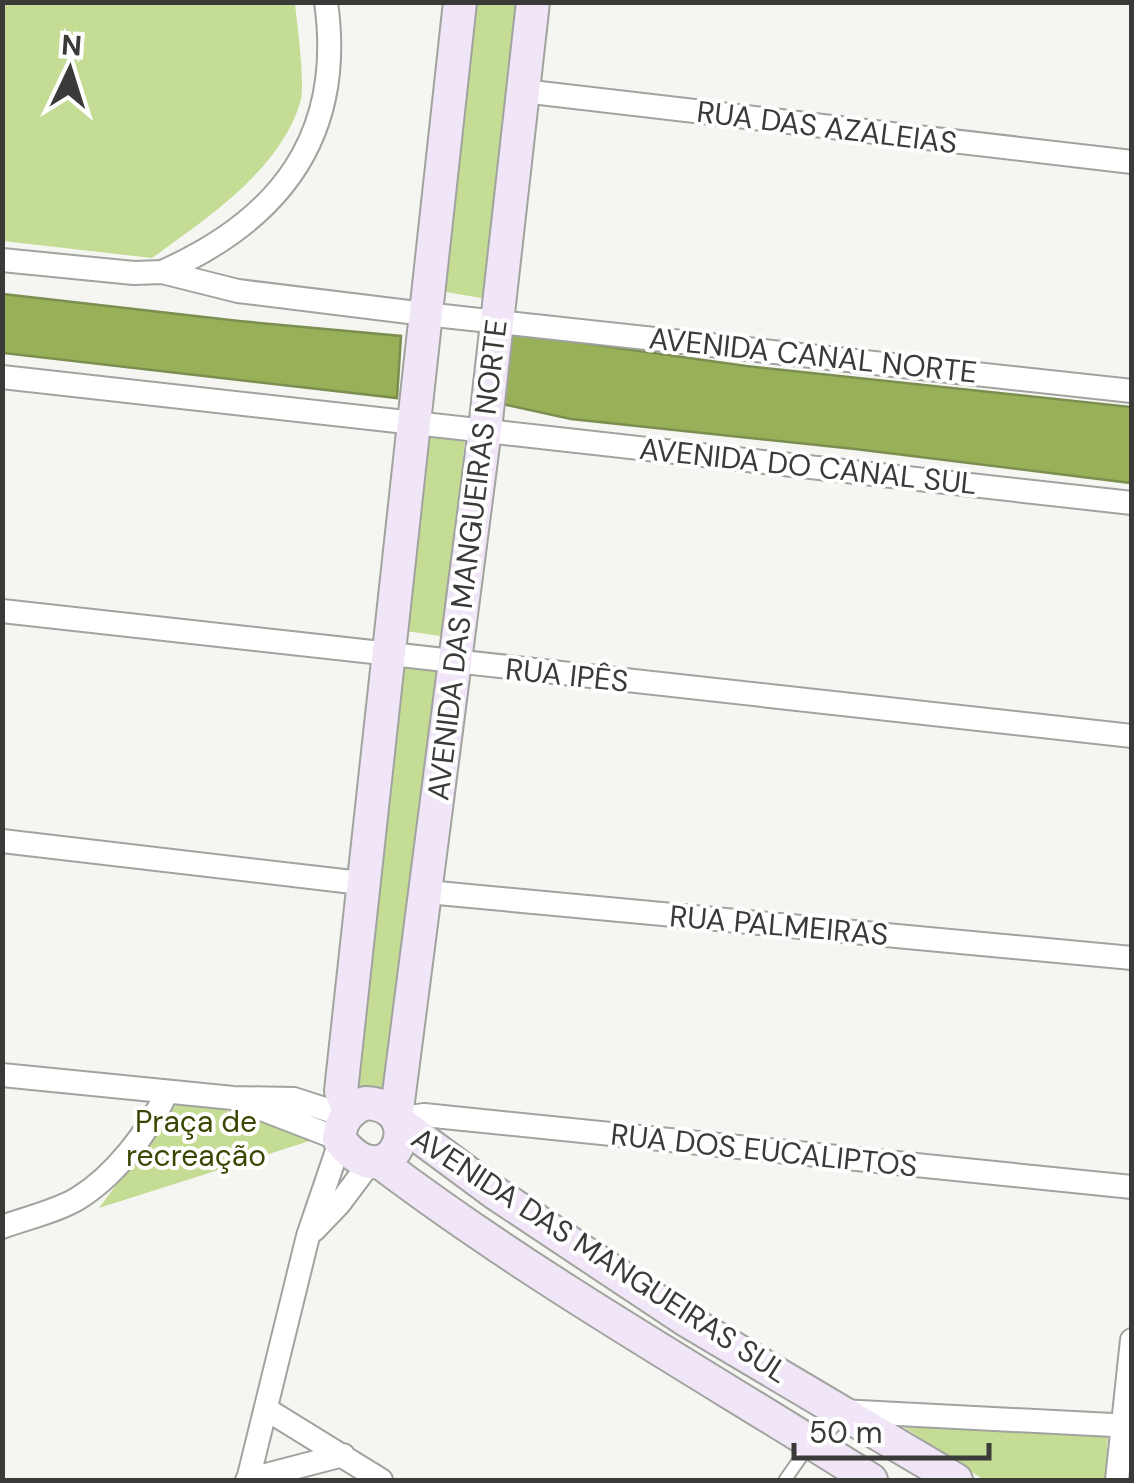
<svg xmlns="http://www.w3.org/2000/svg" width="1134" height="1483" viewBox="0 0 1134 1483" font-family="'DM Sans',sans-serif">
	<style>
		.green { fill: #c5dc95 }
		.water { fill: #98b159; stroke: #7c8e4f; stroke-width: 2.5 }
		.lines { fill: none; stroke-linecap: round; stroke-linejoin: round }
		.lane-casing { stroke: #a1a39e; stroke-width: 15 }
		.street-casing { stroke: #a1a39e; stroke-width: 26 }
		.secondary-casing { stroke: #a1a39e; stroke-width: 36 }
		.lane { stroke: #fff; stroke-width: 11 }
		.street { stroke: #fff; stroke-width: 22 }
		.secondary { stroke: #f1e6f7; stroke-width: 32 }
		.labels { text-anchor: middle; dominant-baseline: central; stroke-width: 8; stroke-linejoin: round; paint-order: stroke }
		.street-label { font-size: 30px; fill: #3a3b39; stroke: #fff }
		.park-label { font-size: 30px; fill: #384802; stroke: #fff }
	</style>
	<rect width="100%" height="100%" fill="#f5f6f2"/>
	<path class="green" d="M3,2L295,3C297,25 306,85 300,103C279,171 207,218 152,258L3,241Z
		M472,3H517L487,299L440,291Z
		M427,436L465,439L447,637L399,630Z
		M412,661L437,668L442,679L385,1094L352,1090L398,669Z
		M181,1098L322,1137L99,1208Z
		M881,1412L1108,1436L1105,1480H984Z"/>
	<path class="water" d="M3,294L239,321L401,336L397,398L3,353Z
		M511,333L746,366L1131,407V483L855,449L571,419L498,403Z"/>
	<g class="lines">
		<g class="lane-casing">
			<path id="lane" d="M785,1480L808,1447"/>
		</g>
		<g class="street-casing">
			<path id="street" d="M523,91L1132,162
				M2,260L134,273L162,272L238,291L425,314L1132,391
				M162,272C280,220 345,136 326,2
				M2,377L1132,503
				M2,611L1132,736
				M2,841L361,883
				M427,892L1132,958
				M2,1075L233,1098L294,1099L346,1116
				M246,1103L339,1139
				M397,1119L424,1115L1132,1187
				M2,1227C26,1218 55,1212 77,1199C115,1176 149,1131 167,1092
				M314,1230L339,1204L369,1164
				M266,1409L381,1480
				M811,1443L840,1411L1132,1426
				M247,1480L343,1455
				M248,1480L308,1236L340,1142
				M1117,1480L1132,1340"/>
		</g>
		<g class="secondary-casing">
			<path id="secondary" d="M365,1103C433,1105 391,1207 339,1139C341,1120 348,1111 365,1103Z
				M349,1110L341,1091L460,2
				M396,1117L485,429L533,2
				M399,1122L495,1193L686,1320L956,1480
				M381,1163C536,1280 707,1376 871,1480"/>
		</g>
		<use href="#lane" class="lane"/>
		<use href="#street" class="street"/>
		<use href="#secondary" class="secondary"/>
	</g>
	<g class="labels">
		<g class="street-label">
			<text transform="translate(827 127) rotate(7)">RUA DAS AZALEIAS</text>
			<text transform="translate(813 355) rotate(6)">AVENIDA CANAL NORTE</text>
			<text transform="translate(808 466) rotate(6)">AVENIDA DO CANAL SUL</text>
			<text transform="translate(467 560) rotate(-83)">AVENIDA DAS MANGUEIRAS NORTE</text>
			<text transform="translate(567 675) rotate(6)">RUA IPÊS</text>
			<text transform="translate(779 925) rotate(5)">RUA PALMEIRAS</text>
			<text transform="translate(764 1150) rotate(6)">RUA DOS EUCALIPTOS</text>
			<text transform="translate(600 1255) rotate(33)">AVENIDA DAS MANGUEIRAS SUL</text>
		</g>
		<g class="park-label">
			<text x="196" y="1121">Praça de<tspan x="196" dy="34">recreação</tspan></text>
		</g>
	</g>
	<rect width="1134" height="1483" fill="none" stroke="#3a3b39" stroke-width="10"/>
	<g transform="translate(70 70) rotate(4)" stroke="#ffffff" stroke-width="8" paint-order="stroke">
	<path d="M0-8L18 38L0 25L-18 38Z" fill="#3a3b39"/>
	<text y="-15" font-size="28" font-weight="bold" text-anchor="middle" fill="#3a3b39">N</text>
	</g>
	<path d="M794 1443v15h195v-15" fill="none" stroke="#3a3b39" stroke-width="5"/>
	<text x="809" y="1443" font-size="30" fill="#3a3b39" stroke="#ffffff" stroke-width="8" paint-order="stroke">50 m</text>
</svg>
